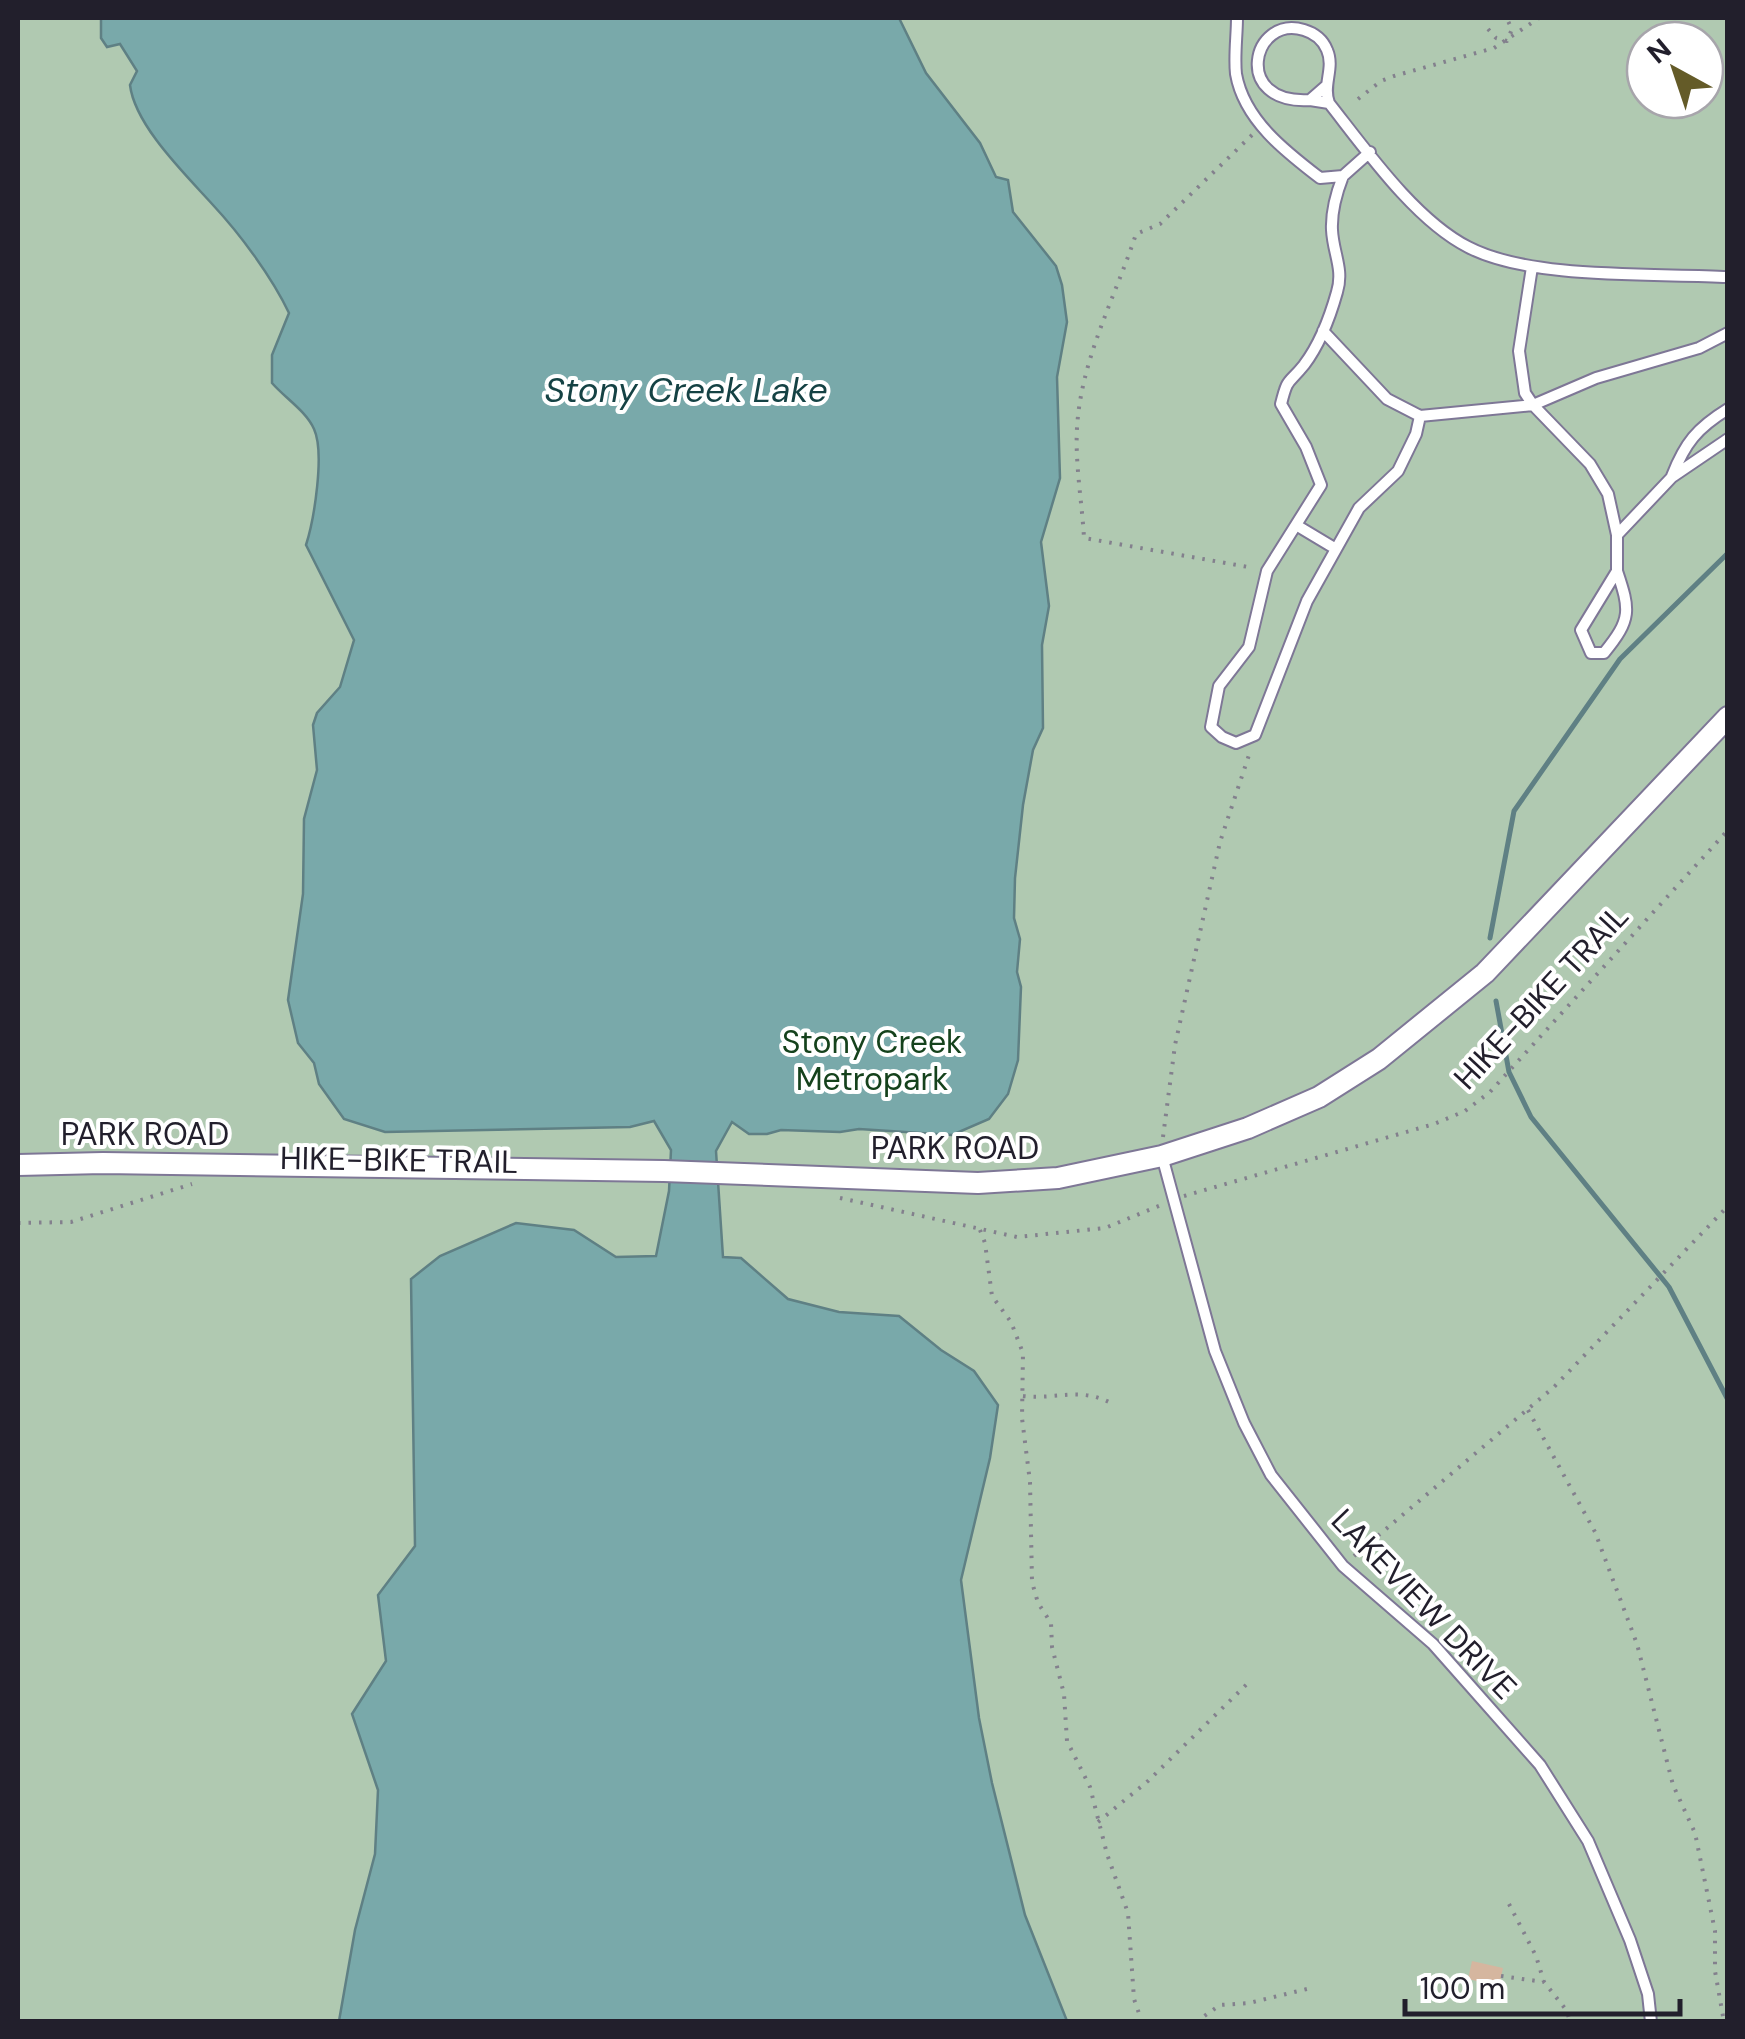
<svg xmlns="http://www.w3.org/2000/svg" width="1745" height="2039" viewBox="0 0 1745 2039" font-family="'DM Sans',sans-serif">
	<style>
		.green { fill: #b0c9b1; fill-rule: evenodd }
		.water { fill: #79a9aa; stroke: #5f8084; stroke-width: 2.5 }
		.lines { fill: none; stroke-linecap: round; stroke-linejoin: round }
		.stream { stroke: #5f8084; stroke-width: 5 }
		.building { fill: #d5b69f }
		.lane-casing { stroke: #7e7796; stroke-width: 14 }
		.street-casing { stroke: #7e7796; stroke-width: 24 }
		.path { stroke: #83808d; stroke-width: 4; stroke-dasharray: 2.5 8; stroke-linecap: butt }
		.lane { stroke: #fff; stroke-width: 10 }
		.street { stroke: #fff; stroke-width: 20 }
		.labels { text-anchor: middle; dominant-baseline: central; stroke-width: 8; stroke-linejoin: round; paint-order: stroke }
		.street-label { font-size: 32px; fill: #221f2c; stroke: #fff }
		.park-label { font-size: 32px; fill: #15421c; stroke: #fff }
		.water-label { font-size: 35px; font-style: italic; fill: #154244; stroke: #fff }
	</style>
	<rect width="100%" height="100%" fill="#f2effd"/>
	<path class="green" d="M18,18H1727V2021H18ZM1645,40H1705V100H1645Z"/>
	<path class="water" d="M101,18H899L926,73L980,143L996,177L1008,180L1013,212L1056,266L1062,285L1067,322L1057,377L1060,478L1041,542L1049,606L1042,645L1043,728L1033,750L1023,805L1015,878L1014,918L1020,939L1017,972L1021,987L1018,1060L1008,1094L989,1119L952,1135L859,1129L840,1132L781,1130L767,1134H749L732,1122L716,1151L723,1257L741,1258L788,1299L839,1312L899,1316L941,1350L974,1371L998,1405L990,1458L961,1580L979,1718L992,1783L1025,1915L1067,2021H339L355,1930L375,1854L378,1790L352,1714L386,1661L378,1595L415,1546L411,1279L440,1256L516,1223L574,1230L616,1257L656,1256L669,1191L671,1150L654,1121L630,1127L385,1132L344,1119L319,1084L314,1063L298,1043L288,1000L303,894L304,819L317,770L313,725L317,713L340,687L354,640L306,545C314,520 325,453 314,429C306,411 285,398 272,383V355L289,313C272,277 240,234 213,205C186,175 135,126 130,85L137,71L120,44L107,47L101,38Z"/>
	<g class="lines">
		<path class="stream" d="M1490,938L1514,811L1620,659L1728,553
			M1496,1001L1509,1072L1531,1117L1669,1287L1728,1400"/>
	</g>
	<path class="building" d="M1472,1961L1503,1968L1499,1986L1468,1979Z"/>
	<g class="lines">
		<g class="lane-casing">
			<path id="lane" d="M1237,18C1237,35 1234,56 1236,74C1244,120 1286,152 1320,178L1343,176L1370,152
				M1310,100L1329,103C1322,85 1335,68 1327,50C1323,40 1314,33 1304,30C1252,14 1231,105 1310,100L1326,86
				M1329,103C1366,150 1415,220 1468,247C1531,280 1654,273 1728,277
				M1532,267L1519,351L1525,393L1533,405L1590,464L1608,494L1617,535V571L1581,630L1591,653H1604C1632,619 1630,610 1617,571
				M1323,331L1387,399L1420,416L1416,434L1398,471L1359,508L1307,601L1255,735L1236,743L1222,737L1211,727L1219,686L1249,647L1267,571L1321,485L1306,447L1281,404C1288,376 1288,385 1304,365C1320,344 1330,317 1337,292C1344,269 1333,253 1332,230C1331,211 1336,194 1343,176
				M1420,416L1533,405L1596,378L1699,348L1728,333
				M1672,476C1685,443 1697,428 1728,409
				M1296,525L1336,549
				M1617,535L1672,477L1728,439
				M1162,1156L1215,1351L1244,1423L1271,1475L1343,1566L1433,1644L1540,1765L1588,1841L1630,1940L1648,1994L1651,2022"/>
		</g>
		<g class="street-casing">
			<path id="street" d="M18,1165L103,1163L664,1171L978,1183L1058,1178L1162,1156L1248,1128L1319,1097L1379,1059L1485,973L1728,717"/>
		</g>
		<path class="path" d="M1488,29L1496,38L1507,41L1512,29L1507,19
			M1358,99L1381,81L1394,76L1494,48L1539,18
			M1252,135L1160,224L1136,234C1115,298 1081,359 1077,428C1075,464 1082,502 1084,538L1254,568
			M1163,1137L1175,1045L1220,842L1250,752
			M1184,1196L1434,1124L1465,1111L1490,1092L1728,830
			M840,1198L1017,1237L1105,1228L1161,1205
			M18,1223L71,1222L192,1184
			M980,1230L985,1243L992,1296L1011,1322L1023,1353L1022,1418L1030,1482L1032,1582L1038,1603L1051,1623L1052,1647L1064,1694L1067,1741L1090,1787L1107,1854L1128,1913L1134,1999L1142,2022
			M1023,1396C1057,1400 1080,1386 1113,1404
			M1528,1410L1595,1532L1637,1644L1673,1785L1695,1833L1715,1931V1971L1724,2022
			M1354,1556L1554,1387L1728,1206
			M1098,1822L1148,1781L1248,1683
			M1509,1904L1536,1956L1544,1982
			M1501,1976L1544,1982L1567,2011L1570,2022
			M1196,2022L1220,2005L1249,2003L1311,1988"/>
		<use href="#lane" class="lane"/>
		<use href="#street" class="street"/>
	</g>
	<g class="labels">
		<g class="street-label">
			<text transform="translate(1541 997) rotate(-47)">HIKE-BIKE TRAIL</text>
			<text x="145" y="1134">PARK ROAD</text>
			<text x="955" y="1148">PARK ROAD</text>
			<text transform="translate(399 1160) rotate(1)">HIKE-BIKE TRAIL</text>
			<text transform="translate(1424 1604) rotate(46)">LAKEVIEW DRIVE</text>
		</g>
		<g class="park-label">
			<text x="872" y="1042">Stony Creek<tspan x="872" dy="37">Metropark</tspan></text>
		</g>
		<g class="water-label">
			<text x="686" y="390">Stony Creek Lake</text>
		</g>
	</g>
	<rect width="1745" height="2039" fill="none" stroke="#221f2c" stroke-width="40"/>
	<g transform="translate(1675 70) rotate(320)"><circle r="48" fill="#ffffff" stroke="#a7a5ab" stroke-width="2.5"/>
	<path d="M0-8L18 38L0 25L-18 38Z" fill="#645b28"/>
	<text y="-15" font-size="28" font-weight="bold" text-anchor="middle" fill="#221f2c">N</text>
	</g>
	<path d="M1405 1999v15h275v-15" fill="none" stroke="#221f2c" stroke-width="5"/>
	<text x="1420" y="1999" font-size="30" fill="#221f2c" stroke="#ffffff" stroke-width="8" paint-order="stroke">100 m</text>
</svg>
